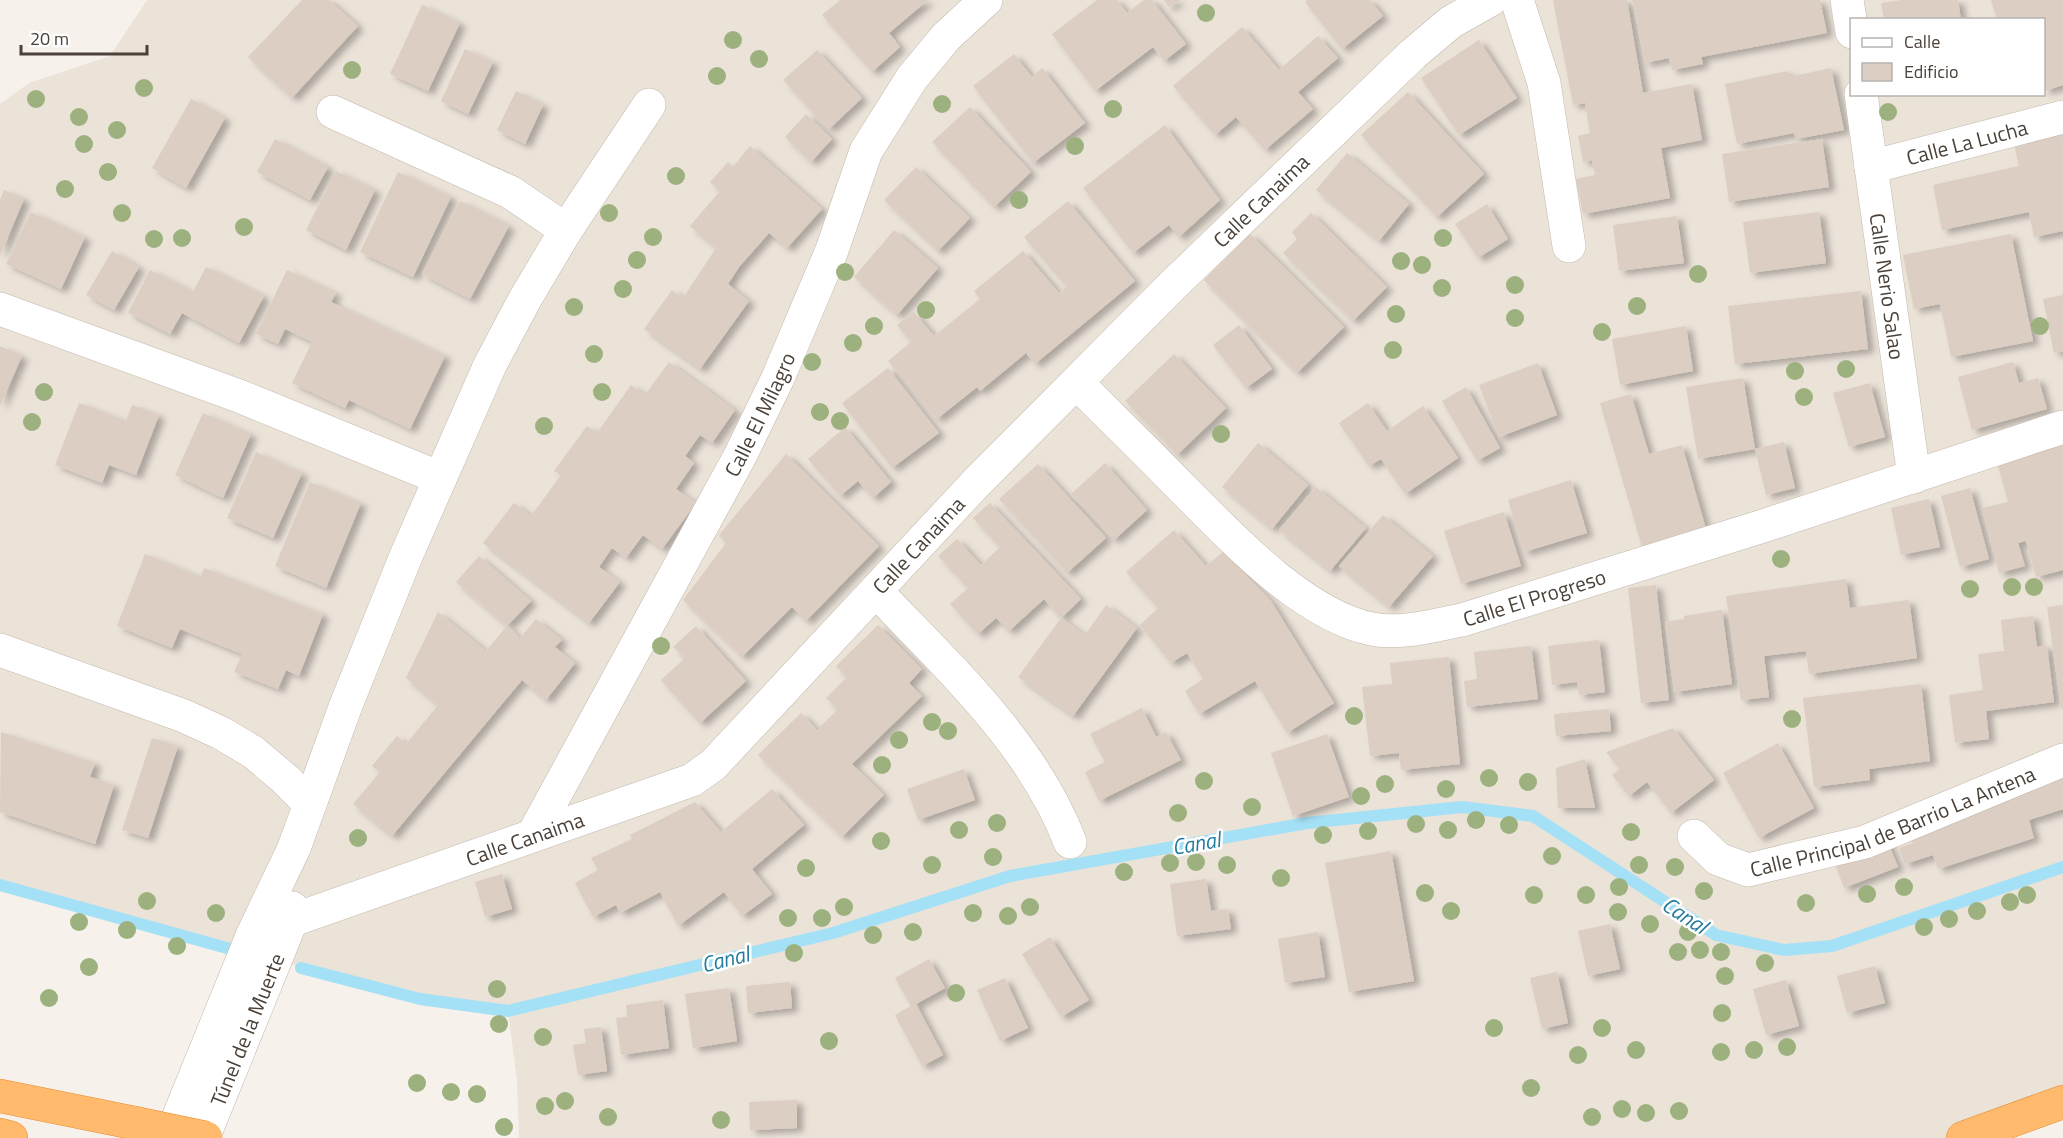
<svg xmlns="http://www.w3.org/2000/svg" width="2063" height="1138" viewBox="0 0 2063 1138" font-family="'Titillium Web',sans-serif">
	<style>
		.residential { fill: #ebe2d8; fill-rule: evenodd }
		.lines { fill: none; stroke-linecap: round; stroke-linejoin: round }
		.stream { stroke: #a4e0f6; stroke-width: 12 }
		.building { fill: #dccec2; filter: url(#shadow) }
		.street-casing { stroke: #c3b8ac; stroke-width: 34 }
		.highway-casing { stroke: #e98c32; stroke-width: 34 }
		.street { stroke: #fff; stroke-width: 33 }
		.highway { stroke: #ffba6d; stroke-width: 33 }
		.highway-bridge-casing { stroke: #e98c32; stroke-width: 34; stroke-linecap: butt }
		.highway-bridge { stroke: #ffba6d; stroke-width: 33 }
		.tree { fill: #9cb17e }
		.labels { text-anchor: middle; dominant-baseline: central; stroke-width: 5; stroke-linejoin: round; paint-order: stroke }
		.street-label { font-size: 21px; fill: #4b4138; stroke: #fff }
		.water-label { font-size: 22px; font-style: italic; fill: #237b9d; stroke: #fff }
	</style>
	<defs>
		<filter id="shadow"><feDropShadow dx="6" dy="4" stdDeviation="3" flood-color="#0004"/></filter>
	</defs>
	<rect width="100%" height="100%" fill="#f6f1eb"/>
	<path class="residential" d="M147,0H2063V1102L1963,1138H519L517,1080L508,1011L420,999L0,885V104L29,83L110,56ZM1852,20H2044V94H1852Z"/>
	<g class="lines">
		<path class="stream" d="M0,885L227,948
			M301,968L420,999L508,1011L833,933L1010,876L1307,823L1462,807L1533,816L1716,935L1784,950L1832,946L2063,867"/>
	</g>
	<path class="building" d="M302,0H329L358,26L292,98L248,57Z
		M840,0H928L889,33L900,47L872,72L822,15Z
		M1097,0H1117L1127,13L1144,0H1152L1186,44L1164,61L1153,47L1095,91L1052,34Z
		M1164,0H1180L1169,7Z
		M1307,0H1370L1383,16L1342,49L1305,2Z
		M1553,0H1627L1643,93L1692,84L1702,140L1661,148L1670,198L1583,214L1576,179L1595,175L1592,160L1583,162L1578,136L1590,133L1585,103L1573,105Z
		M1632,0H1820L1827,33L1701,57L1703,64L1672,70L1669,58L1645,63Z
		M1902,0H1958L1961,20H1884L1881,3Z
		M1991,0H2063V85L2044,91V20H1997Z
		M422,5L460,23L428,91L390,74Z
		M1242,27L1279,70L1318,36L1338,58L1298,92L1313,109L1265,150L1236,117L1215,135L1173,86Z
		M1479,40L1517,98L1459,135L1421,78Z
		M465,49L493,62L468,114L441,101Z
		M817,50L862,98L829,129L783,80Z
		M1014,54L1032,77L1042,68L1085,123L1033,163L973,86Z
		M1831,68L1844,130L1796,139L1794,133L1737,144L1725,84L1788,71L1789,77Z
		M516,91L543,105L525,144L497,130Z
		M1408,92L1484,174L1437,217L1361,135Z
		M191,99L225,118L186,188L152,168Z
		M970,107L1031,172L994,207L932,142Z
		M806,114L832,139L811,162L785,137Z
		M1165,125L1220,200L1179,237L1169,225L1133,253L1083,188Z
		M2063,133V231L2034,237L2029,212L1942,230L1933,185L2019,166L2014,144Z
		M275,139L328,167L310,200L257,172Z
		M1822,139L1829,187L1729,202L1722,154Z
		M750,146L822,209L787,248L769,233L739,267L728,284L749,301L700,369L644,329L672,290L683,298L716,248L690,226L720,191L710,182L728,162L733,167Z
		M1347,153L1409,204L1379,241L1316,190Z
		M916,167L970,218L938,251L884,200Z
		M336,171L375,190L346,250L306,230Z
		M398,172L451,197L413,277L360,252Z
		M4,190L24,199L0,256V200Z
		M460,201L509,226L470,299L422,274Z
		M1068,201L1135,281L1035,364L1026,353L980,391L977,387L937,419L888,361L911,342L897,325L914,312L934,336L980,299L974,291L1023,251L1059,293L1067,287L1024,237Z
		M1487,204L1508,239L1478,258L1455,224Z
		M31,212L85,237L61,289L6,264Z
		M1819,212L1826,263L1750,273L1743,222Z
		M1311,213L1387,287L1353,321L1283,253L1297,239L1292,232Z
		M1677,216L1684,263L1619,271L1613,225Z
		M894,230L938,268L897,315L854,277Z
		M1250,234L1344,327L1297,373L1204,280Z
		M2011,234L2033,341L1951,357L1940,304L1914,309L1903,255Z
		M112,251L139,267L114,310L86,295Z
		M206,267L264,296L239,343L182,313L170,334L128,313L150,270L193,292Z
		M287,270L336,293L331,302L445,356L410,429L349,400L345,408L292,383L312,342L285,329L278,344L256,334Z
		M1861,291L1868,349L1735,364L1728,306Z
		M2063,295V351L2054,353L2043,299Z
		M1239,325L1272,369L1246,388L1213,345Z
		M1686,326L1693,371L1620,385L1612,339Z
		M0,346L22,356L0,406Z
		M1174,354L1226,408L1177,455L1125,401Z
		M669,362L735,410L712,443L700,435L685,456L694,463L676,489L696,503L662,549L643,535L626,558L612,548L599,567L620,582L589,623L483,543L514,503L531,516L561,475L554,471L587,426L597,433L631,385L645,395Z
		M2013,362L2019,383L2038,378L2047,409L1972,430L1958,377Z
		M1538,363L1557,415L1499,437L1479,385Z
		M888,368L939,433L892,468L842,403Z
		M1743,378L1755,449L1698,459L1686,387Z
		M1870,383L1885,437L1849,447L1833,393Z
		M1466,387L1500,448L1477,461L1442,401Z
		M1631,394L1649,454L1682,445L1706,529L1642,547L1600,403Z
		M79,403L126,421L132,405L159,415L136,475L109,465L102,483L55,465Z
		M1368,403L1387,431L1423,406L1458,458L1405,494L1381,459L1369,466L1339,423Z
		M203,413L251,434L223,498L175,475Z
		M845,427L891,482L873,498L858,481L840,496L808,459Z
		M1784,442L1795,488L1766,495L1755,449Z
		M1258,443L1308,485L1272,529L1222,487Z
		M2063,445V570L2036,577L2026,541L2018,543L2025,566L1999,573L1982,508L2008,502L1997,462Z
		M256,452L302,473L273,538L227,518Z
		M786,454L879,546L806,621L792,607L742,657L683,600L726,543L719,535Z
		M1105,463L1147,510L1114,540L1071,494Z
		M1038,464L1106,538L1067,573L999,499Z
		M1571,480L1587,533L1524,552L1508,500Z
		M310,482L361,503L326,588L275,566Z
		M1316,487L1366,528L1330,571L1279,530Z
		M1970,488L1989,559L1960,567L1941,496Z
		M1929,499L1940,547L1901,555L1891,508Z
		M990,503L1081,599L1061,618L1044,599L1009,631L996,618L978,634L950,604L968,588L938,556L957,539L981,565L1000,547L973,518Z
		M1504,512L1521,566L1461,584L1444,531Z
		M1383,515L1433,556L1389,607L1339,566Z
		M1174,530L1206,566L1223,552L1271,601L1334,703L1287,733L1255,681L1199,714L1185,691L1203,679L1187,653L1171,663L1140,625L1158,608L1126,572Z
		M145,554L201,577L204,568L323,614L299,676L286,670L278,689L234,672L242,654L180,629L172,648L117,626Z
		M479,556L531,601L507,626L456,582Z
		M1846,579L1850,608L1909,600L1917,658L1809,674L1806,651L1764,656L1769,697L1741,700L1726,596Z
		M1656,585L1669,700L1641,703L1628,588Z
		M1106,605L1137,628L1073,716L1018,677L1061,618L1085,635Z
		M2063,605V708H2061L2047,607Z
		M1722,610L1732,684L1674,692L1665,622L1684,619V616Z
		M438,612L486,651L507,626L520,638L536,619L562,640L555,647L575,663L546,700L522,680L392,836L353,804L380,772L372,766L397,736L406,744L438,705L406,678Z
		M2033,616L2037,647L2047,645L2054,702L1986,711L1989,739L1955,743L1949,695L1983,690L1978,654L2004,651L2001,620Z
		M878,625L922,669L909,683L922,696L852,764L884,795L842,837L758,755L801,713L817,730L838,709L826,698L847,677L836,666Z
		M696,626L746,681L700,723L661,680L685,658L673,647Z
		M1599,640L1605,692L1579,695L1577,682L1552,685L1548,646Z
		M1531,646L1538,699L1467,707L1464,681L1477,679L1474,652Z
		M1449,657L1460,764L1401,770L1399,753L1370,756L1362,687L1392,684L1390,663Z
		M1921,684L1930,761L1869,769L1870,780L1814,787L1803,698Z
		M1142,708L1156,737L1166,732L1181,760L1099,801L1085,772L1105,762L1090,734Z
		M1609,709L1611,731L1556,736L1554,714Z
		M1673,728L1714,780L1671,813L1647,782L1629,796L1612,775L1620,769L1606,752Z
		M1,732L95,763L90,777L114,785L95,844L0,812Z
		M1327,734L1349,797L1293,816L1271,753Z
		M152,738L178,746L148,838L122,830Z
		M1778,743L1814,808L1759,838L1723,773Z
		M1585,759L1595,808H1558L1556,768Z
		M964,769L975,800L918,820L907,789Z
		M2063,777V809L2029,820L2034,838L1938,869L1933,855L1905,864L1899,848L1913,843L1908,828Z
		M772,789L804,825L752,869L772,894L742,916L724,892L678,926L660,892L620,913L616,905L593,917L575,883L598,870L591,858L632,839L630,835L695,802L721,832Z
		M1886,838L1898,867L1844,888L1833,858Z
		M1391,851L1414,981L1349,992L1325,863Z
		M502,874L512,909L485,917L475,882Z
		M1206,879L1211,911L1228,909L1231,929L1177,936L1170,884Z
		M1610,924L1620,969L1588,976L1578,931Z
		M1318,932L1325,977L1285,983L1278,939Z
		M1050,937L1089,1000L1061,1017L1022,954Z
		M929,959L945,988L916,1004L943,1055L922,1066L895,1015L911,1006L895,978Z
		M1875,966L1885,1003L1847,1013L1837,976Z
		M1557,972L1568,1023L1542,1029L1530,978Z
		M1005,978L1028,1028L1000,1041L977,990Z
		M1786,980L1799,1026L1766,1035L1753,989Z
		M790,982L792,1008L748,1013L746,986Z
		M729,988L737,1041L693,1048L685,994Z
		M663,1000L669,1048L621,1055L616,1018L627,1017L626,1005Z
		M601,1027L607,1071L578,1075L573,1045L586,1043L584,1029Z
		M797,1100V1128L750,1130L749,1102Z"/>
	<g class="lines">
		<g class="street-casing">
			<g id="street">
				<path d="M1517,0L1544,83L1569,246"/>
				<path d="M1847,0L1852,32"/>
				<path id="s1" d="M1861,94L1914,477"/>
				<path d="M333,112L510,192L566,230"/>
				<path id="s2" d="M1871,167L2063,117"/>
				<path d="M0,309L239,396L440,478"/>
				<path id="s3" d="M1077,383C1111,417 1146,451 1180,486C1229,535 1302,615 1372,629C1401,635 1434,625 1462,620L1763,526L2063,427"/>
				<path d="M877,592C949,668 1032,743 1070,842"/>
				<path d="M0,650L184,716L221,733L253,752L285,779L310,804"/>
				<path id="s4" d="M533,835L740,456L778,378L832,250L866,151L912,78L946,37L986,0"/>
				<path id="s5" d="M1694,836L1718,859L1748,870L1865,842L2063,760"/>
				<path id="s6" d="M253,934L692,780L713,765L977,482L1173,285L1413,54L1451,22L1490,0"/>
				<path d="M170,1138L253,934L294,848L346,705L406,556L490,365L525,299L566,230L649,105"/>
				<path id="s7" d="M203,1138L281,946L291,921L292,908"/>
			</g>
		</g>
		<g class="highway-casing">
			<path id="highway" d="M0,1096L134,1123
				M0,1135L11,1138
				M1963,1138L2063,1102"/>
		</g>
		<use href="#street" class="street"/>
		<use href="#highway" class="highway"/>
		<g class="highway-bridge-casing">
			<path id="highway-bridge" d="M134,1123L206,1138"/>
		</g>
		<use href="#highway-bridge" class="highway-bridge"/>
	</g>
	<g class="tree">
		<circle cx="1206" cy="13" r="9"/>
		<circle cx="733" cy="40" r="9"/>
		<circle cx="759" cy="59" r="9"/>
		<circle cx="352" cy="70" r="9"/>
		<circle cx="717" cy="76" r="9"/>
		<circle cx="144" cy="88" r="9"/>
		<circle cx="36" cy="99" r="9"/>
		<circle cx="942" cy="104" r="9"/>
		<circle cx="1113" cy="109" r="9"/>
		<circle cx="1888" cy="112" r="9"/>
		<circle cx="79" cy="117" r="9"/>
		<circle cx="117" cy="130" r="9"/>
		<circle cx="84" cy="144" r="9"/>
		<circle cx="1075" cy="146" r="9"/>
		<circle cx="108" cy="172" r="9"/>
		<circle cx="676" cy="176" r="9"/>
		<circle cx="65" cy="189" r="9"/>
		<circle cx="1019" cy="200" r="9"/>
		<circle cx="122" cy="213" r="9"/>
		<circle cx="609" cy="213" r="9"/>
		<circle cx="244" cy="227" r="9"/>
		<circle cx="653" cy="237" r="9"/>
		<circle cx="182" cy="238" r="9"/>
		<circle cx="1443" cy="238" r="9"/>
		<circle cx="154" cy="239" r="9"/>
		<circle cx="637" cy="260" r="9"/>
		<circle cx="1401" cy="261" r="9"/>
		<circle cx="1422" cy="265" r="9"/>
		<circle cx="845" cy="272" r="9"/>
		<circle cx="1698" cy="274" r="9"/>
		<circle cx="1515" cy="285" r="9"/>
		<circle cx="1442" cy="288" r="9"/>
		<circle cx="623" cy="289" r="9"/>
		<circle cx="1637" cy="306" r="9"/>
		<circle cx="574" cy="307" r="9"/>
		<circle cx="926" cy="310" r="9"/>
		<circle cx="1396" cy="314" r="9"/>
		<circle cx="1515" cy="318" r="9"/>
		<circle cx="874" cy="326" r="9"/>
		<circle cx="2040" cy="326" r="9"/>
		<circle cx="1602" cy="332" r="9"/>
		<circle cx="853" cy="343" r="9"/>
		<circle cx="1393" cy="350" r="9"/>
		<circle cx="594" cy="354" r="9"/>
		<circle cx="812" cy="362" r="9"/>
		<circle cx="1846" cy="369" r="9"/>
		<circle cx="1795" cy="371" r="9"/>
		<circle cx="44" cy="392" r="9"/>
		<circle cx="602" cy="392" r="9"/>
		<circle cx="1804" cy="397" r="9"/>
		<circle cx="820" cy="412" r="9"/>
		<circle cx="840" cy="421" r="9"/>
		<circle cx="32" cy="422" r="9"/>
		<circle cx="544" cy="426" r="9"/>
		<circle cx="1221" cy="434" r="9"/>
		<circle cx="1781" cy="559" r="9"/>
		<circle cx="2012" cy="587" r="9"/>
		<circle cx="2034" cy="587" r="9"/>
		<circle cx="1970" cy="589" r="9"/>
		<circle cx="661" cy="646" r="9"/>
		<circle cx="1354" cy="716" r="9"/>
		<circle cx="1792" cy="719" r="9"/>
		<circle cx="932" cy="722" r="9"/>
		<circle cx="948" cy="731" r="9"/>
		<circle cx="899" cy="740" r="9"/>
		<circle cx="882" cy="765" r="9"/>
		<circle cx="1489" cy="778" r="9"/>
		<circle cx="1204" cy="781" r="9"/>
		<circle cx="1528" cy="782" r="9"/>
		<circle cx="1385" cy="784" r="9"/>
		<circle cx="1446" cy="789" r="9"/>
		<circle cx="1361" cy="796" r="9"/>
		<circle cx="1252" cy="807" r="9"/>
		<circle cx="1178" cy="813" r="9"/>
		<circle cx="1476" cy="820" r="9"/>
		<circle cx="997" cy="823" r="9"/>
		<circle cx="1416" cy="824" r="9"/>
		<circle cx="1509" cy="825" r="9"/>
		<circle cx="959" cy="830" r="9"/>
		<circle cx="1448" cy="830" r="9"/>
		<circle cx="1368" cy="831" r="9"/>
		<circle cx="1631" cy="832" r="9"/>
		<circle cx="1323" cy="835" r="9"/>
		<circle cx="358" cy="838" r="9"/>
		<circle cx="881" cy="841" r="9"/>
		<circle cx="1552" cy="856" r="9"/>
		<circle cx="993" cy="857" r="9"/>
		<circle cx="1196" cy="862" r="9"/>
		<circle cx="1170" cy="863" r="9"/>
		<circle cx="932" cy="865" r="9"/>
		<circle cx="1227" cy="865" r="9"/>
		<circle cx="1639" cy="865" r="9"/>
		<circle cx="1675" cy="867" r="9"/>
		<circle cx="806" cy="868" r="9"/>
		<circle cx="1124" cy="872" r="9"/>
		<circle cx="1281" cy="878" r="9"/>
		<circle cx="1619" cy="887" r="9"/>
		<circle cx="1904" cy="887" r="9"/>
		<circle cx="1704" cy="891" r="9"/>
		<circle cx="1425" cy="893" r="9"/>
		<circle cx="1867" cy="894" r="9"/>
		<circle cx="1534" cy="895" r="9"/>
		<circle cx="1586" cy="895" r="9"/>
		<circle cx="2027" cy="895" r="9"/>
		<circle cx="147" cy="901" r="9"/>
		<circle cx="2010" cy="902" r="9"/>
		<circle cx="1806" cy="903" r="9"/>
		<circle cx="844" cy="907" r="9"/>
		<circle cx="1030" cy="907" r="9"/>
		<circle cx="1451" cy="911" r="9"/>
		<circle cx="1977" cy="911" r="9"/>
		<circle cx="1618" cy="912" r="9"/>
		<circle cx="216" cy="913" r="9"/>
		<circle cx="973" cy="913" r="9"/>
		<circle cx="1008" cy="916" r="9"/>
		<circle cx="788" cy="918" r="9"/>
		<circle cx="822" cy="918" r="9"/>
		<circle cx="1949" cy="919" r="9"/>
		<circle cx="79" cy="922" r="9"/>
		<circle cx="1650" cy="924" r="9"/>
		<circle cx="1924" cy="927" r="9"/>
		<circle cx="127" cy="930" r="9"/>
		<circle cx="913" cy="932" r="9"/>
		<circle cx="1688" cy="932" r="9"/>
		<circle cx="873" cy="935" r="9"/>
		<circle cx="177" cy="946" r="9"/>
		<circle cx="1700" cy="950" r="9"/>
		<circle cx="1678" cy="952" r="9"/>
		<circle cx="1721" cy="952" r="9"/>
		<circle cx="794" cy="953" r="9"/>
		<circle cx="1765" cy="963" r="9"/>
		<circle cx="89" cy="967" r="9"/>
		<circle cx="1725" cy="976" r="9"/>
		<circle cx="497" cy="989" r="9"/>
		<circle cx="956" cy="993" r="9"/>
		<circle cx="49" cy="998" r="9"/>
		<circle cx="1722" cy="1013" r="9"/>
		<circle cx="499" cy="1024" r="9"/>
		<circle cx="1494" cy="1028" r="9"/>
		<circle cx="1602" cy="1028" r="9"/>
		<circle cx="543" cy="1037" r="9"/>
		<circle cx="829" cy="1041" r="9"/>
		<circle cx="1787" cy="1047" r="9"/>
		<circle cx="1636" cy="1050" r="9"/>
		<circle cx="1754" cy="1050" r="9"/>
		<circle cx="1721" cy="1052" r="9"/>
		<circle cx="1578" cy="1055" r="9"/>
		<circle cx="417" cy="1083" r="9"/>
		<circle cx="1531" cy="1088" r="9"/>
		<circle cx="451" cy="1092" r="9"/>
		<circle cx="477" cy="1094" r="9"/>
		<circle cx="565" cy="1101" r="9"/>
		<circle cx="545" cy="1106" r="9"/>
		<circle cx="1622" cy="1109" r="9"/>
		<circle cx="1679" cy="1111" r="9"/>
		<circle cx="1646" cy="1113" r="9"/>
		<circle cx="608" cy="1117" r="9"/>
		<circle cx="1592" cy="1117" r="9"/>
		<circle cx="721" cy="1120" r="9"/>
		<circle cx="504" cy="1127" r="9"/>
	</g>
	<g class="labels">
		<g class="street-label">
			<text stroke="none"><textPath href="#s2" startOffset="99">Calle La Lucha</textPath></text>
			<text stroke="none"><textPath href="#s6" startOffset="1278">Calle Canaima</textPath></text>
			<text stroke="none"><textPath href="#s1" startOffset="194">Calle Nerio Salao</textPath></text>
			<text stroke="none"><textPath href="#s4" startOffset="478">Calle El Milagro</textPath></text>
			<text stroke="none"><textPath href="#s6" startOffset="792">Calle Canaima</textPath></text>
			<text stroke="none"><textPath href="#s3" startOffset="555">Calle El Progreso</textPath></text>
			<text stroke="none"><textPath href="#s5" startOffset="218">Calle Principal de Barrio La Antena</textPath></text>
			<text stroke="none"><textPath href="#s6" startOffset="288">Calle Canaima</textPath></text>
			<text stroke="none"><textPath href="#s7" startOffset="117">Túnel de la Muerte</textPath></text>
		</g>
		<g class="water-label">
			<text transform="translate(1196 843) rotate(-10)">Canal</text>
			<text transform="translate(1685 915) rotate(33)">Canal</text>
			<text transform="translate(725 959) rotate(-14)">Canal</text>
		</g>
	</g>
	<rect x="1850" y="18" width="195" height="78" fill="#ffffff" stroke="#b7b3af" stroke-width="1.5"/>
	<rect x="1862" y="38" width="30" height="9" fill="#ffffff" stroke="#b7b3af" stroke-width="1.5"/>
	<text x="1904" y="48" font-size="18" fill="#4b4138">Calle</text>
	<rect x="1862" y="63" width="30" height="18" fill="#dccec2" stroke="#b7b3af" stroke-width="1.5"/>
	<text x="1904" y="78" font-size="18" fill="#4b4138">Edificio</text>
	<path d="M21 45v9h126v-9" fill="none" stroke="#4b4138" stroke-width="3"/>
	<text x="30" y="45" font-size="18" fill="#4b4138" stroke="#ffffff" stroke-width="4.5" paint-order="stroke">20 m</text>
</svg>
